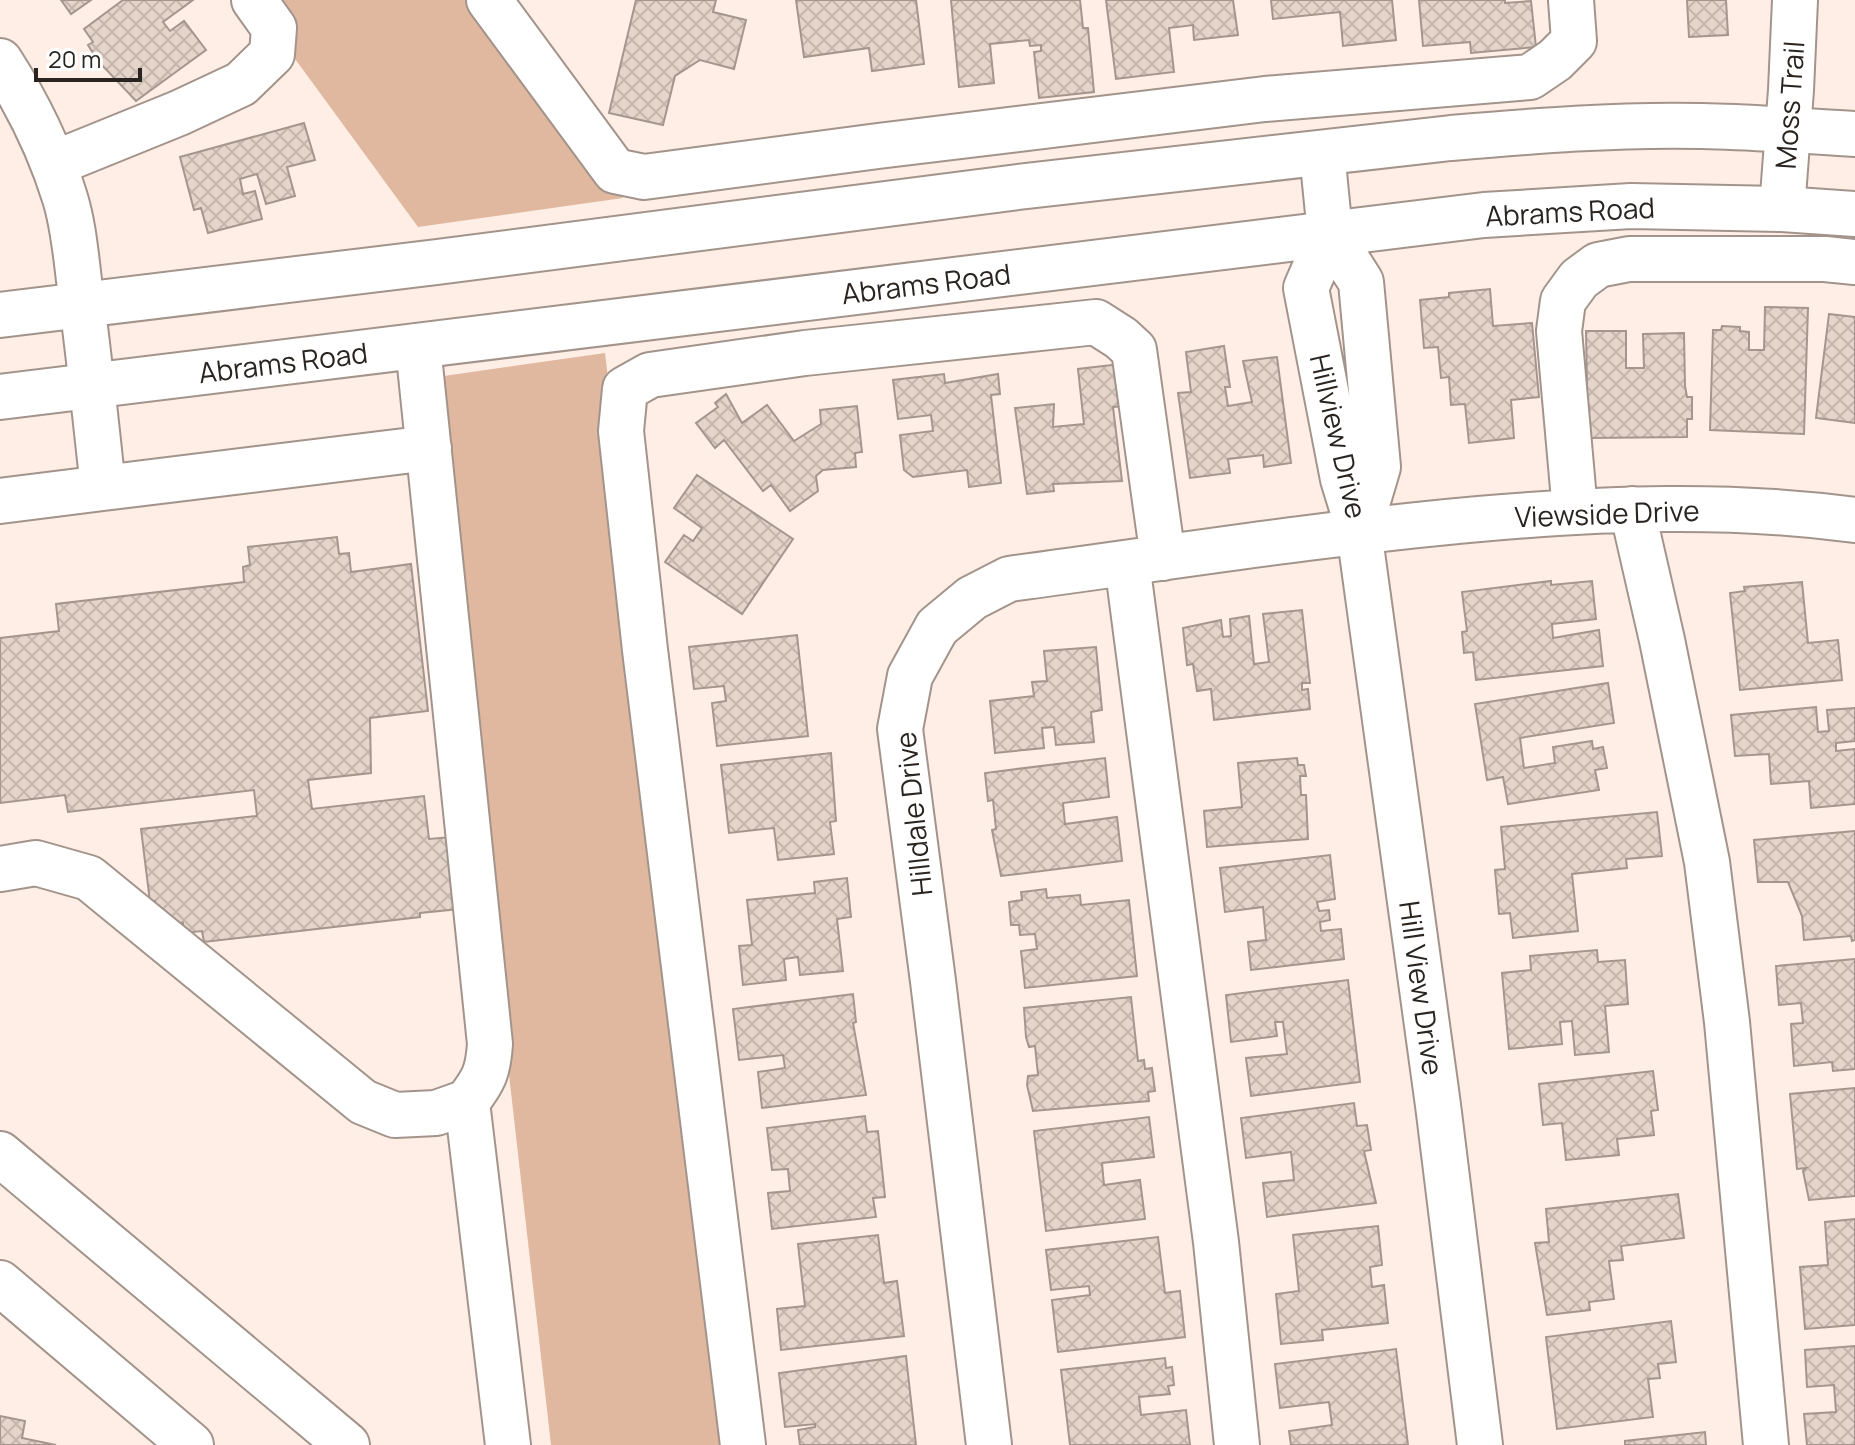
<svg xmlns="http://www.w3.org/2000/svg" width="1855" height="1445" viewBox="0 0 1855 1445" font-family="Manrope,sans-serif">
	<style>
		.grass { fill: #e0b89f }
		.building { fill: url(#building-cross-hatch); stroke: #a5958c; stroke-width: 2 }
		.lines { fill: none; stroke-linecap: round; stroke-linejoin: round }
		.minor-casing { stroke: #a3948b; stroke-width: 48 }
		.major-casing { stroke: #a3948b; stroke-width: 48 }
		.minor { stroke: #fff; stroke-width: 44 }
		.major { stroke: #fff; stroke-width: 44 }
		.labels { text-anchor: middle; dominant-baseline: central; stroke-width: 6; stroke-linejoin: round; paint-order: stroke }
		.street-label { font-size: 28px; fill: #2a2421; stroke: #fff }
	</style>
	<defs>
		<pattern id="building-cross-hatch" width="8" height="8" patternUnits="userSpaceOnUse" patternTransform="scale(2)"><rect width="8" height="8" fill="#e4d4ca"/><path d="M0 0l8 8M0 8l8-8" fill="none" stroke="#c4b6ad"/></pattern>
	</defs>
	<rect width="100%" height="100%" fill="#ffeee5"/>
	<path class="grass" d="M252,0H478L623,198L418,227Z
		M605,353L736,1445H551L430,378Z"/>
	<path class="building" d="M61,0H91L71,14Z
		M123,0H193L163,22L170,31L184,21L206,50L136,101L98,61L88,45L93,42L84,29Z
		M636,0H716L713,12L746,20L734,69L700,60L675,76L663,125L609,113Z
		M796,0H916L924,64L872,71L869,48L804,57Z
		M951,0H1080L1083,28H1088L1094,92L1039,98L1034,52L1041,51V45L1030,46L1029,40L990,44L994,83L959,87Z
		M1106,0H1233L1238,35L1194,40L1193,25L1169,28L1174,72L1116,79Z
		M1271,0H1392L1396,40L1343,46L1340,12L1273,19Z
		M1419,0H1505V3L1531,1L1536,47L1471,53L1470,42L1423,46Z
		M1687,0H1726L1728,35L1689,37Z
		M304,123L315,160L287,167L295,196L266,204L257,174L240,179L243,194L255,191L262,219L208,233L201,208L194,210L180,157Z
		M1490,289L1493,326L1532,323L1539,397L1511,400L1514,438L1469,443L1465,404L1451,405L1449,377L1441,378L1438,347L1424,348L1420,300L1449,297V293Z
		M1765,307L1808,308L1804,434L1710,430L1713,330H1721L1722,326L1740,327V331L1749,332V350H1764Z
		M1829,314L1855,317V423L1816,418Z
		M1586,331H1626V368H1644L1643,334L1684,333L1685,386L1687,397H1692V419H1687V437L1588,438Z
		M1224,346L1230,387H1225L1228,406L1252,402L1243,361L1277,357L1291,463L1264,467L1263,455L1228,459L1230,473L1190,478L1178,393L1191,392L1186,352Z
		M1120,364L1125,406L1113,407L1122,481L1053,484L1054,491L1027,494L1015,408L1054,404L1053,427L1084,424L1078,369Z
		M944,374L945,383L998,374L1000,394L991,395L1001,483L969,487L967,470L913,477L904,470L900,435L933,431L931,415L898,419L893,380Z
		M726,394L742,423L767,405L794,441L821,424L820,410L857,406L862,452L855,453L856,467L823,470L816,476L818,491L790,511L771,485L763,491L724,440L715,448L696,423L718,407L715,403Z
		M697,475L793,539L742,614L665,562L684,535L693,541L702,528L674,508Z
		M337,537L339,554L349,553L351,572L411,564L428,711L370,718L371,773L308,780L312,809L424,796L429,839L451,837L459,909L420,913V917L204,942L202,931L184,933L183,923L171,925L157,919L155,901L150,902L141,829L257,816L254,790L68,812L65,795L0,803V638L59,631L56,604L244,582L243,567L250,565L248,547Z
		M1551,581V585L1592,581L1596,619L1552,624L1553,638L1599,630L1603,666L1476,680L1473,652L1464,653L1462,632L1467,631L1462,592Z
		M1802,582L1808,643L1838,640L1842,680L1740,690L1730,593L1745,591L1744,587Z
		M1302,610L1310,683H1302V690L1308,689L1310,709L1214,720L1211,689L1197,691L1193,664L1187,665L1183,628L1221,620L1223,637L1231,636L1230,619L1249,616L1254,664L1269,662L1263,614Z
		M797,635L808,736L717,746L712,703L726,701L724,686L694,689L689,647Z
		M1096,647L1102,710L1091,712L1094,742L1056,745L1054,727L1042,728L1044,748L995,753L990,701L1034,696L1032,682L1047,681L1044,651Z
		M1608,683L1614,723L1520,738L1524,768L1555,763L1553,747L1592,741L1593,749L1603,747L1607,768L1595,770L1599,790L1508,804L1503,777L1487,780L1475,704Z
		M1816,707L1818,732L1829,731L1827,710L1855,708V741L1836,743V751L1855,749V804L1811,808L1809,781L1771,784L1769,754L1735,756L1731,715Z
		M831,753L836,821L830,822L834,854L778,860L774,828L729,833L721,765Z
		M1105,758L1109,797L1063,803L1065,824L1117,817L1122,861L1001,876L992,830L996,829L993,800L988,801L985,773Z
		M1297,758L1298,765H1304L1306,776H1300L1301,795H1306L1308,839L1207,847L1204,811L1242,807L1238,763Z
		M1657,812L1662,856L1626,859L1627,868L1572,874L1578,931L1513,938L1510,913L1499,914L1495,870L1505,869L1501,827Z
		M1855,831V940L1852,941L1851,936L1804,940L1802,916L1788,882H1758L1754,840Z
		M1330,855L1335,899L1317,902L1319,911L1329,910L1330,920L1320,922L1321,931L1341,929L1344,959L1251,970L1248,942L1266,940L1263,907L1225,912L1220,868Z
		M847,878L851,917L837,919L843,971L800,975L798,957L784,959L786,980L743,985L739,946L752,945L747,900L815,893L814,882Z
		M1046,889L1047,898L1080,895L1081,905L1129,900L1137,976L1025,988L1021,951L1037,949L1035,934L1020,935L1019,925H1011L1009,902L1022,900L1021,892Z
		M1597,950L1598,962L1625,960L1628,1004L1605,1006L1609,1052L1575,1055L1572,1021L1560,1022L1562,1044L1509,1049L1502,973L1531,970L1530,956Z
		M1855,959V1069L1833,1071L1832,1062L1794,1066L1791,1024L1803,1023L1801,1003L1779,1005L1776,966Z
		M1348,980L1360,1082L1251,1096L1246,1058L1287,1054L1283,1022H1275L1277,1036L1231,1042L1226,995Z
		M853,994L856,1022L853,1023L866,1095L762,1108L758,1072L785,1068L783,1055L739,1060L733,1009Z
		M1131,997L1138,1061L1144,1060L1145,1069L1152,1068L1155,1091L1148,1092L1149,1101L1033,1111L1027,1085L1028,1076L1038,1075L1035,1046L1029,1047L1026,1037L1024,1008Z
		M1653,1071L1658,1110L1651,1111L1654,1135L1617,1139L1619,1155L1566,1160L1562,1123L1543,1125L1539,1084Z
		M1855,1088V1196L1809,1200L1803,1171L1806,1168L1797,1169L1790,1094Z
		M1354,1103L1357,1126L1367,1125L1371,1150L1364,1151L1376,1203L1267,1217L1263,1183L1294,1180L1291,1152L1246,1158L1241,1118Z
		M865,1116L867,1132L878,1131L885,1197L873,1198L876,1217L772,1229L768,1193L790,1191L788,1169L772,1170L767,1128Z
		M1149,1117L1154,1157L1102,1163L1104,1185L1140,1180L1145,1219L1046,1231L1034,1131Z
		M1678,1194L1684,1238L1621,1246L1623,1260L1609,1261L1614,1299L1589,1302L1590,1310L1547,1315L1535,1243L1549,1242L1546,1209Z
		M1855,1219V1325L1805,1329L1800,1267L1828,1265L1825,1222Z
		M1378,1226L1382,1265L1370,1267L1372,1287L1384,1285L1388,1323L1322,1330L1323,1340L1281,1344L1276,1294L1299,1291L1293,1235Z
		M878,1235L884,1283L897,1281L904,1336L781,1350L777,1309L805,1306L798,1244Z
		M1158,1237L1165,1293L1180,1291L1185,1337L1058,1352L1052,1300L1090,1295L1089,1286L1051,1290L1046,1250Z
		M1671,1321L1676,1362L1658,1364L1660,1378L1648,1379L1653,1417L1557,1429L1546,1337Z
		M1855,1346V1445H1807L1804,1414L1836,1412L1834,1385L1807,1387L1805,1350Z
		M1396,1349L1408,1445H1291L1289,1431L1332,1425L1329,1402L1280,1408L1275,1364Z
		M906,1356L916,1445H800L798,1430L815,1427V1424L785,1427L779,1373Z
		M1165,1358L1166,1368L1172,1367L1174,1385L1168,1386L1170,1394L1139,1397L1141,1415L1186,1410L1190,1445H1070L1061,1370Z
		M0,1416L25,1421L22,1438L56,1445H0Z
		M1705,1432L1706,1445H1625V1441Z"/>
	<g class="lines">
		<g class="minor-casing">
			<path id="minor" d="M489,0L615,171L644,177L878,146L1265,99L1530,77L1555,60L1574,41L1571,0
				M0,61C27,103 50,149 65,198C74,227 76,258 80,288C89,355 96,422 103,488L429,448
				M1322,153L1330,233L1361,282L1378,467L1359,531
				M53,164L179,113L241,84L272,54L274,28L254,0
				M1782,209L1791,90L1795,0
				M1330,233L1306,288L1343,479L1359,531L1438,1105L1480,1445
				M418,346L490,1044C488,1072 484,1080 467,1102L508,1445
				M0,501L103,488
				M1632,509L1662,640L1707,862L1727,1022L1766,1445
				M1575,511L1559,331L1563,301L1579,279L1598,265L1629,259H1825L1855,262
				M1127,563L1216,1242L1237,1445
				M0,869L36,863L89,878L363,1102L395,1115L436,1113L467,1102
				M0,1154L347,1445
				M0,1283L191,1445
				M743,1445L645,650L621,431L625,389L650,375L805,353L1096,322L1121,338L1134,350L1163,558
				M989,1445L933,981L900,729L910,676L937,627L972,598L1009,579C1166,558 1322,533 1479,519C1604,508 1730,503 1855,520"/>
		</g>
		<g class="major-casing">
			<path id="major" d="M0,315L437,262L1018,187L1451,138C1534,131 1618,124 1702,126C1753,127 1804,131 1855,134
				M0,397L1484,215L1631,206L1782,209L1855,214"/>
		</g>
		<use href="#minor" class="minor"/>
		<use href="#major" class="major"/>
	</g>
	<g class="labels">
		<g class="street-label">
			<text transform="translate(1789 105) rotate(-86)">Moss Trail</text>
			<text transform="translate(1570 211) rotate(-3)">Abrams Road</text>
			<text transform="translate(926 283) rotate(-7)">Abrams Road</text>
			<text transform="translate(283 362) rotate(-7)">Abrams Road</text>
			<text transform="translate(1339 436) rotate(77)">Hillview Drive</text>
			<text transform="translate(1607 513) rotate(-2)">Viewside Drive</text>
			<text transform="translate(913 814) rotate(-96)">Hilldale Drive</text>
			<text transform="translate(1422 988) rotate(82)">Hill View Drive</text>
		</g>
	</g>
	<path d="M36 68v12h104v-12" fill="none" stroke="#2a2421" stroke-width="4"/>
	<text x="48" y="68" font-size="24" fill="#2a2421" stroke="#ffffff" stroke-width="6" paint-order="stroke">20 m</text>
</svg>
